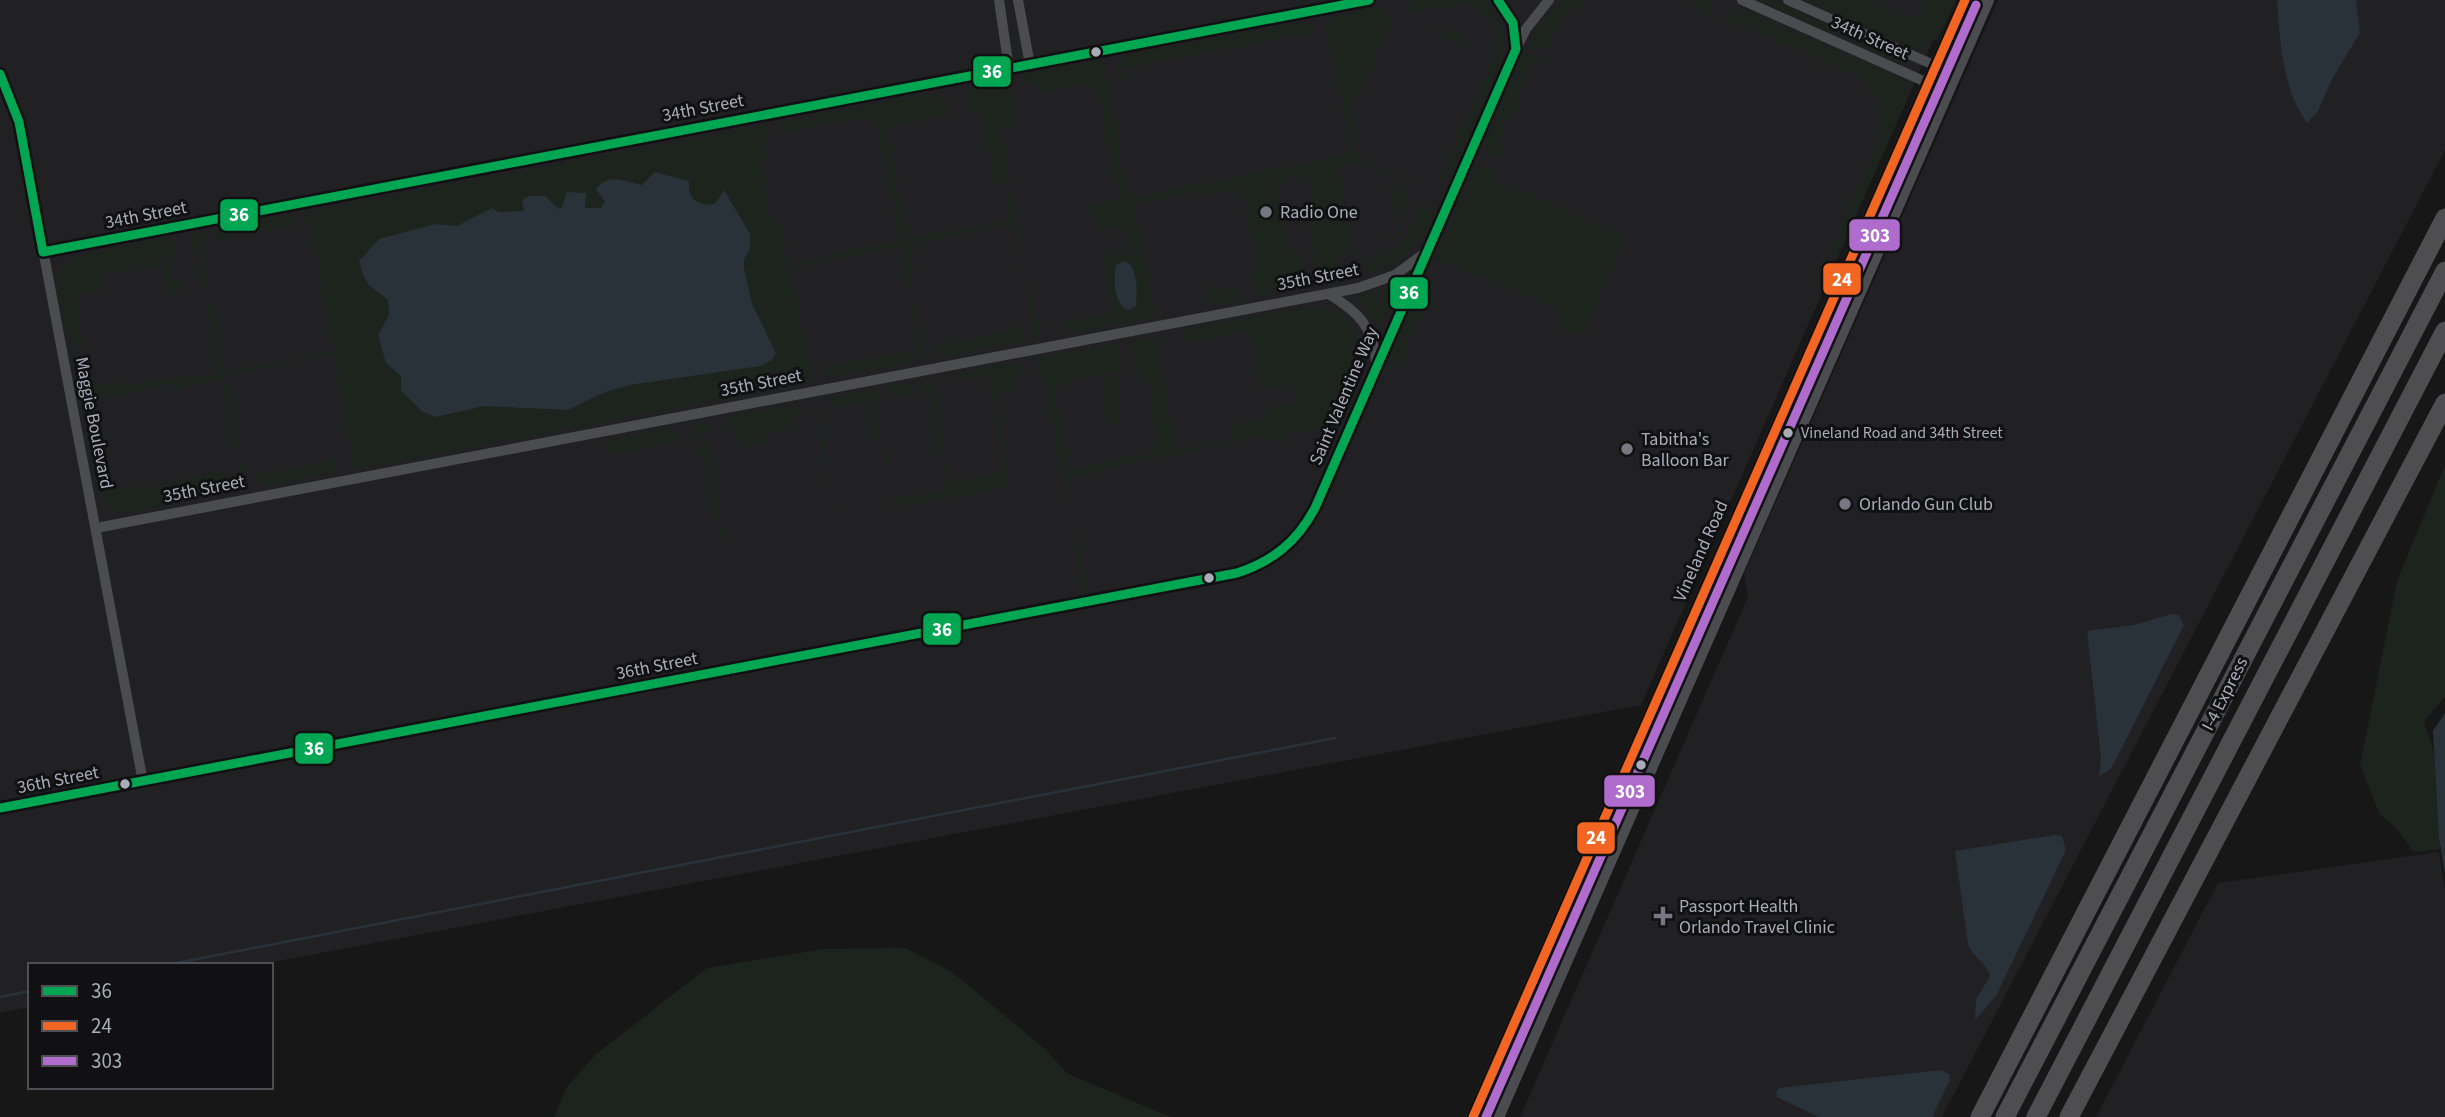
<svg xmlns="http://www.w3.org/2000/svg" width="2445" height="1117" viewBox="0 0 2445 1117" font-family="'Source Sans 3',sans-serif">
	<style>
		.built { fill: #212123 }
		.green { fill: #1d241e; fill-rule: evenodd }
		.water { fill: #2a3239 }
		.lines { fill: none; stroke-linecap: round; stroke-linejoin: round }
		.stream { stroke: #2a3239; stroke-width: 2.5 }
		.minor { stroke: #4b4c50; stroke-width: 10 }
		.tertiary { stroke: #4b4c50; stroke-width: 14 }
		.motorway { stroke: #4e4e51; stroke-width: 19 }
		.bus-1-casing { stroke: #111113; stroke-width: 14 }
		.bus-2-casing { stroke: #111113; stroke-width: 14 }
		.bus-3-casing { stroke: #111113; stroke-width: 14 }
		.bus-1 { stroke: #00a651; stroke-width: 9 }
		.bus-2 { stroke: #f26522; stroke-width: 9 }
		.bus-3 { stroke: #b06ccc; stroke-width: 9 }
		.bus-dot { fill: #a8adb8; stroke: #111113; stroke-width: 2.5 }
		.poi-dot { fill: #757880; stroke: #111113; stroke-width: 2.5 }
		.labels { text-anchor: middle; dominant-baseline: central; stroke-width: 6; stroke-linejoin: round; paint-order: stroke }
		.bus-label { font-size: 16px; fill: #a8adb8; stroke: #111113; text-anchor: start }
		.street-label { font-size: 18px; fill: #a8adb8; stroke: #111113 }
		.poi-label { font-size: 18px; fill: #a8adb8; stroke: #111113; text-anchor: start }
		.line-badge { stroke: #111113; stroke-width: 2.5 }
		.badge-label { font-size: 19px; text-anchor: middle; font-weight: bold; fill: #fff }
	</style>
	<rect width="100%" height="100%" fill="#171717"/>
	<path class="built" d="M0,0H1951L1641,705L257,965H30V1007L0,1013Z
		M1998,0H2445V150L1942,1117H1520L1748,597L1744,574Z
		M2439,852L2445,890V1117H2096L2218,883Z"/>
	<path class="green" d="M1415,0H1481C1494,9 1504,23 1504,40C1505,66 1462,146 1450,175L1442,181L1434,175H1442L1459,135L1453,129L1461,130L1480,89L1473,83L1482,84L1495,54L1497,39L1488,38L1496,34C1490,12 1473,3 1452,2L1450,9L1426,7L1410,15L1407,6Z
		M1586,0L1563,18L1549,49L1526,50L1543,19L1562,1Z
		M1684,0H1714V11L1705,17L1706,9Z
		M1757,0H1772L1904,58L1911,64L1898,62Z
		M1803,0H1873L1914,20L1926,6L1918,0H1956L1937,41L1933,40L1917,49Z
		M1377,7L1386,10L1393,20L1359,96L1349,104L1354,108L1351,115L1354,151L1369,162L1437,193L1356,162L1337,163L1354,250L1338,256L1340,265L1351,264L1354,279L1330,283L1319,277L1308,232L1313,228H1307L1305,216L1313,213L1307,182L1295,178L1293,173L1288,174L1285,183L1275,181L1287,247L1290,254L1299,252L1304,277L1298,287L1261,296L1254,292L1250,269L1257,267V260L1240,187L1195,197L1194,192L1135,204L1156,311L1154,317L1070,333L1062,329L1059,314L1064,322L1108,314L1111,300L1102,250L1109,249L1111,256L1132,253L1127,226L1106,229V237L1100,238L1098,222L1089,214L1088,205L1118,198L1100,101L1093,85L1068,86L1039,94L1036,84H1026L1024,74L1104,58L1129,198L1351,154L1325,20Z
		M1739,8L1904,80L1906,102L1837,256L1821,251L1829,252L1883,129L1876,125L1881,114V102L1866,88L1868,80L1827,62L1823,69L1820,68L1821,60L1784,43L1775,50V39L1733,21L1729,28L1725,24L1727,17Z
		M1302,22L1313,26L1316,42L1303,34L1120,69L1129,78L1119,80L1118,62L1125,55Z
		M1422,27L1461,33L1466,39L1465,48L1461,50L1463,45Z
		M1523,55L1544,59L1545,62L1532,65L1516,103H1524V106L1513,109L1495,150L1505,149L1500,157H1494L1488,152L1486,140Z
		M1014,76L1016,85L1011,86L1018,126L1000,130L1003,145L1012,147V152L1004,154L1036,321L1046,323L1039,339L1032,336L1034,325L1015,233L1003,225L927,241L917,245L912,253L916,319L926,355L923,361L918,358L901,246L790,268L814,377L812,382L357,469L352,467L334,354L226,375L248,485L244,490L221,380L176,388L174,384L88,401L80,398L75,369L80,361L95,356L97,359L89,362L93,385L122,381L123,386L181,376L182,381L218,374L197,250L190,251L188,242L192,234L203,231L206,235L202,250L224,372L333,351L310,226L306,218L309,211L766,125L768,135L764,138L769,161L762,162V166L774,227L781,226L789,263L900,240L874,116L780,133L776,123L930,93L946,100L949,115L887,128L908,238L1010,220L1003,180L993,182L979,110L969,111C952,84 998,79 1014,76ZM650,175L688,186L695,202L704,206L715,204L725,191L750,234V249L744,260V268L752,304L776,353L660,382L630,385L605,392L568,410L484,406L436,417L423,412L401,391V376L385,362L379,335L390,308L388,299L381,294L436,224L457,226L492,208L499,212L525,211L522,200C543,186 544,203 559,209L584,197L585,208L591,210L605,206L602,197L620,178L642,185Z
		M1485,167L1495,171L1493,179L1626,237L1583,336L1577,332L1566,334L1558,318L1562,310L1436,258L1472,173Z
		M1389,184L1406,193L1407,197L1397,221L1400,231C1397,236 1393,241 1388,243V237L1398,234Z
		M1426,202L1432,206C1435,237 1399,263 1374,274L1364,270V263C1382,255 1398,248 1410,231C1417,221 1415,207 1426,202Z
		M287,215L294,218L291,227L220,240L215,236L221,228Z
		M162,238L172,240L177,254L134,264L129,270L99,274L102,291L76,296L85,344H95L75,346C65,337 54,284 60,271C63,264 69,259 76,256Z
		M170,260L173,281L184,283L182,291L165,294L163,266L143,270L136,265Z
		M1239,273L1242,299L1216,305L1210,302L1208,286L1213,285L1214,291L1239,287Z
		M1429,278L1435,284L1400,365L1392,366L1388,361L1424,280Z
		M1400,282L1402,284L1381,328L1357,298Z
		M1309,307C1323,305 1334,308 1345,317C1384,346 1355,400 1336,432V424L1317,434L1316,428L1287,434V443L1263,436L1095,471L1094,475L1066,477L1083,568L1091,591L1084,592L1042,370L1034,371L1037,359L1113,344L1119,348L1124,372L1067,380V385L1055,388L1070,469L1151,453L1149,444L1158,442L1145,372L1136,373L1130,343L1134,339L1161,337L1166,346L1157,348L1178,450L1233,439L1231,425L1264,419L1265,408L1293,404L1291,384L1261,389L1250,331L1184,343V336L1189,328Z
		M1018,322L1024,327L1020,342L941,357L936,354L941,339L945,335L947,343L1014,330Z
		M902,352L909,356V362L904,365L824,377V367Z
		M1015,362L1021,366L1023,374L1013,376L1016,390L995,395L1011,486L891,508L890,500L948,489L941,452L932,453L939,442L930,396L922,392L921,380L931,379L937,384L941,404L937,405L951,482L1004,473L988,376L949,380L952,374Z
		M1115,376L1123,422L1109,424L1101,378Z
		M911,382L914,394L887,397L886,387Z
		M878,389L880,400L874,407L885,456L893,460L885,462L883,451L878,452L866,401L829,408V398Z
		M814,401L816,404L837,516L835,517Z
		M788,405L800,409L802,416L793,418L794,427L763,433L765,442L739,447L735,428H726V421L735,415Z
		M90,412L99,417L114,489L131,484L133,491L222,471L228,475V491L128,512L108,507L97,491L84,419Z
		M700,423L709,424L714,430L706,434L726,539L719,540L704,455L695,456L697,449H703L700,435L691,433L694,425Z
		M670,428L677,432L679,441L613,455L604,449L608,440Z
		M335,460L341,466L337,472L263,486L257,483L260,474Z
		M2445,465V696L2424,722L2434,752L2440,849L2414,852L2395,827L2380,815L2360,765L2397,581Z
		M905,948L952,972L1046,1050L1068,1074L1171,1117H554L567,1087L595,1055L707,968L824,949Z"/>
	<path class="water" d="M2277,0H2356L2360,33L2332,79L2318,111L2307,123C2282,87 2280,42 2277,0Z
		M655,172L689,181C687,199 698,207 715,204L724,190L750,234V249L744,260V268L752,304L776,353L772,360L760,366L630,385L605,392L568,410L484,406L436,417L423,412L401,391V376L386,363L378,335L389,315L388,300C369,284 366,288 359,261L379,239L436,224L457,226L492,208L499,212L524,211L522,200L528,196H545L559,209L562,207L567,192L586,193L585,208H601L605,202L596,189C611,172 623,182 642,185Z
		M1125,261C1139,268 1137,293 1136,306L1128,310C1114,305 1113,278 1116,265Z
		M2171,614L2179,615L2184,625L2111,769L2099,776L2101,757L2087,631L2134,625Z
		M2445,713V874L2439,838L2433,731Z
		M2055,835L2062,836L2066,850L1996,996L1975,1020L1976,1000L1990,976C1987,963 1973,958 1968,944L1955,851Z
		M1941,1070L1949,1074L1950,1080L1932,1117H1819L1777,1097L1776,1093L1779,1088Z"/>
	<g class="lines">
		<path class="stream" d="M166,965L1335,738
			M0,997L30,991"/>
		<path class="minor" d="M999,0L1009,69
			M1018,0L1030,65
			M1498,0L1513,21L1516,46
			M1742,0L1946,91
			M1788,0L1954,74
			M0,74L19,122L143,782
			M43,252L1369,0
			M1329,294C1358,312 1373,326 1376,362
			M96,528L1358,288L1395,275L1425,253
			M0,808L1237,573C1271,563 1291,547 1310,518L1516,49L1526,29L1549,0"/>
		<path class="tertiary" d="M1473,1117L1965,0
			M1497,1117L1987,0"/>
		<path class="motorway" d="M1980,1117L2445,218
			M2005,1117L2445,271
			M2036,1117L2445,331
			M2069,1117L2445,403"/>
		<g class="bus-1-casing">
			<path id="bus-1" d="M0,74L19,122L43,252L1369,0
				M0,808L1237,573C1273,561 1297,542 1315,508L1516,49L1513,23L1498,0"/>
		</g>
		<g class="bus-2-casing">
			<path id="bus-2" d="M1473,1117L1965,0"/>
		</g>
		<g class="bus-3-casing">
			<path id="bus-3" d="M1486,1117L1976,5"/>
		</g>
		<use href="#bus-1" class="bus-1"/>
		<use href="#bus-2" class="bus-2"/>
		<use href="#bus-3" class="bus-3"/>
	</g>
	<g class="bus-dot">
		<circle cx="1096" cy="52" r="6"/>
		<circle cx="1788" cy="433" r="6"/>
		<circle cx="1209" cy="578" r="6"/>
		<circle cx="1641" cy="765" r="6"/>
		<circle cx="125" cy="784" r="6"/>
	</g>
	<g class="poi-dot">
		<circle cx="1266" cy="212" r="7"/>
		<circle cx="1627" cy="449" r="7"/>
		<circle cx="1845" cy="504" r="7"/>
		<path d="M1659.5 905.5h7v7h7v7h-7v7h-7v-7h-7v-7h7z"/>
	</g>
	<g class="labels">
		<g class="bus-label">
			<text x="1801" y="433">Vineland Road and 34th Street</text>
		</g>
		<g class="street-label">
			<text transform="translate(1870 38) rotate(24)">34th Street</text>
			<text transform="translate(703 108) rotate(-11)">34th Street</text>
			<text transform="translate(146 215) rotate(-11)">34th Street</text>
			<text transform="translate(1318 277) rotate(-11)">35th Street</text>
			<text transform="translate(761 383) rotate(-11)">35th Street</text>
			<text transform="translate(1344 396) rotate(-67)">Saint Valentine Way</text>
			<text transform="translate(94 423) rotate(79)">Maggie Boulevard</text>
			<text transform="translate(204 489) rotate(-11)">35th Street</text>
			<text transform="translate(1701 551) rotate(-66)">Vineland Road</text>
			<text transform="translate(657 666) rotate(-11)">36th Street</text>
			<text transform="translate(2225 694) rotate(-63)">I-4 Express</text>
			<text transform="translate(58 780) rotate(-11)">36th Street</text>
		</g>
		<g class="poi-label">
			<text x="1280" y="212">Radio One</text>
			<text x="1641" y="439">Tabitha's<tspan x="1641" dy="21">Balloon Bar</tspan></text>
			<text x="1859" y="504">Orlando Gun Club</text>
			<text x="1679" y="906">Passport Health<tspan x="1679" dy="21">Orlando Travel Clinic</tspan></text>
		</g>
	</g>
	<g class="line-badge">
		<rect x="972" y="55" width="40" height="33" rx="7" fill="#00a651"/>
		<rect x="219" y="198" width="40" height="34" rx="7" fill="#00a651"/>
		<rect x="1848" y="218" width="53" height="34" rx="7" fill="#b06ccc"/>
		<rect x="1822" y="262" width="40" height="34" rx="7" fill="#f26522"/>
		<rect x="1389" y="276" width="40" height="34" rx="7" fill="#00a651"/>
		<rect x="922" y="612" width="40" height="34" rx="7" fill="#00a651"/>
		<rect x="294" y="732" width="40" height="33" rx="7" fill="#00a651"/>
		<rect x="1603" y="774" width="53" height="34" rx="7" fill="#b06ccc"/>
		<rect x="1576" y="821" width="40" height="34" rx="7" fill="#f26522"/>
	</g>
	<g class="badge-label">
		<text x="992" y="78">36</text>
		<text x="239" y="221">36</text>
		<text x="1875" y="242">303</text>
		<text x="1842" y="286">24</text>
		<text x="1409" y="299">36</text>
		<text x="942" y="636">36</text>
		<text x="314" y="755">36</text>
		<text x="1630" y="798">303</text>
		<text x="1596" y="844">24</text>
	</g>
	<rect x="28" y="963" width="245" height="126" fill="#111113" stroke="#4d4f55" stroke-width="2"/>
	<rect x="42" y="986" width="35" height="10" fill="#00a651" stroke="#4d4f55" stroke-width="2"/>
	<text x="91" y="998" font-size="21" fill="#a8adb8">36</text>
	<rect x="42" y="1021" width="35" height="10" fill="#f26522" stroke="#4d4f55" stroke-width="2"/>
	<text x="91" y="1033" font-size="21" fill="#a8adb8">24</text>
	<rect x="42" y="1056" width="35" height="10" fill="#b06ccc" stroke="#4d4f55" stroke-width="2"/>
	<text x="91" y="1068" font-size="21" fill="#a8adb8">303</text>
</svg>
